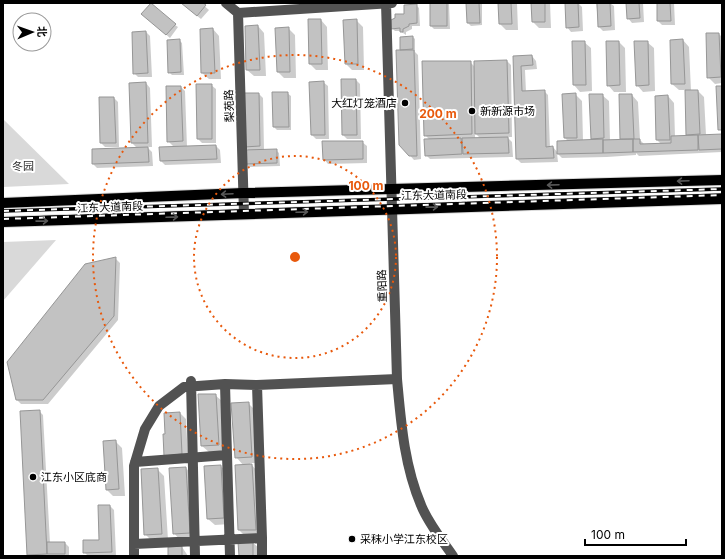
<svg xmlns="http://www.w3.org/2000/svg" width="725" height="559" viewBox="0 0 725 559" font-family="Inter,'Noto Sans SC',sans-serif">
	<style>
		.green { fill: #d9d9d9 }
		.shadow { fill: #0003; fill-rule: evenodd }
		.building { fill: #c2c2c2; stroke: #969696 }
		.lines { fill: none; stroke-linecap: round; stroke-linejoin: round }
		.major-casing { stroke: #dbdbdb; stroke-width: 12 }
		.minor { stroke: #525252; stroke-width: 10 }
		.major { stroke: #000; stroke-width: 10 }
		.rail-casing { stroke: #000; stroke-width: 3.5 }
		.rail { stroke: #fff; stroke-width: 2; stroke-dasharray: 6; stroke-linecap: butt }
		.oneway { stroke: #595959 }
		.ring { fill: none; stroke: #e8590c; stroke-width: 2; stroke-dasharray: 2 4 }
		.poi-dot { fill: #000; stroke: #fff; stroke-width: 1.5 }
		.labels { text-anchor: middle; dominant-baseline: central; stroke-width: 4; stroke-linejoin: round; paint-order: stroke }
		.poi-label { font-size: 11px; fill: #000; stroke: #fff; text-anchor: start }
		.street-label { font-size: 11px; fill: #000; stroke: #fff }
		.park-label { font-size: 11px; fill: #303030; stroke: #fff }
		.centre { fill: #e8590c; stroke: #fff; stroke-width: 2 }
		.ring-label { font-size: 12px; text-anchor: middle; font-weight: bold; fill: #e8590c; stroke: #fff; stroke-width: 4; stroke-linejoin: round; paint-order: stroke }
	</style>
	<rect width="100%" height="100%" fill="#fff"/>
	<path class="green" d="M3,119L69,184L3,187Z
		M56,240L3,301V242Z"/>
	<path class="shadow" d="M181,3H201L209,10L201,19Z
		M431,3H449L450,29H434L431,26Z
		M467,3H482V25L471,26L468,23Z
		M499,3H517L518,30H506L500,24Z
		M532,3H550L551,28H539L533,22Z
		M564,3H578L582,7L583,31L571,32L567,27L566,5Z
		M596,3H610L614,6L615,30L603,31L599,27Z
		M627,3H643L644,22L632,23L628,18Z
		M658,3H674L675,25H662L658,21Z
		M416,5L419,8L420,26H412V29L406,32V35L400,31H395L392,28Z
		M146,17L175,25L178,27L170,38Z
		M321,20L327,27L328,70H316L310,64Z
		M356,20L363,27L364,70H352L346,64Z
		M258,26L264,33L266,76H254L247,70Z
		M288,28L295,35L296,78H284L278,72Z
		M213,29L219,36L221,79H209L202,73Z
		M146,32L150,36L152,77H138L134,73Z
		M719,34L722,37V83L715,84L708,77Z
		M413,37L415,39V52L418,55L421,159L414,160L400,144L403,51L401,49Z
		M179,40L182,43L184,75H172L169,72Z
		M683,40L689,47L691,91H698L704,97L706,135H722V152L639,156L636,153V155L607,157L562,158L557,153L558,162L521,163L517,159L514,57L532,56L536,61L537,69L525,70L526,92L544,91L548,95L550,148L553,147L558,153L568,141L565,138L563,95L575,94L582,101L583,141L594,140L592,138L602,95L609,101L610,141L623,140L621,139L632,95L638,102L640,140L644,144H661L657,140L668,96L674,103L675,137L689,136L687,134L686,90H679L672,84Z
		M573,42H584L591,48L592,91L580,92L574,85Z
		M619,42L625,48L626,92H614L608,85Z
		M647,42L654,48L655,91L643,92L637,85Z
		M507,61L511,65L512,137H507L512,142L513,157L430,159L426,155L430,140L425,135L470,62L475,67ZM475,133L481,139H475Z
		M356,80L360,84L361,139H347L343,135Z
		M323,82L328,86L329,139H316L312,135Z
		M146,83L150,88L152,147H147L152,152L153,166L97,168L93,164L138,149L132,143Z
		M211,85L216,89V143H202L198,139Z
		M181,87L185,91L187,147L216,146L220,150L221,163L165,165L161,161L160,147H174L168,141Z
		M287,93L291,96V130H277L274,127Z
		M259,94L263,98L264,150H276L279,153L280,166L249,167L246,164L249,151L245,146Z
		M100,98H114L118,102L119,147H105L101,143Z
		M362,142L367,146V163L328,164L324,159Z
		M115,258L120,263L118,320L48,404H21L17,400Z
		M215,395L222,401L225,451L209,452L202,446Z
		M248,403L255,410L258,463H250L258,472L262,536L246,537L239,530L236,466H244L236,457Z
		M39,411L43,415L50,543H65L69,547V556H30L28,555Z
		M180,413L186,419L188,460L171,462Z
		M115,441L122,448L125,496H113L107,490Z
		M221,466L227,473L230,524L215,525L208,519Z
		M186,468L192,475L196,539L180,540L174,533Z
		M157,469L164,476L168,540L152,541L145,534Z
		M110,506L114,510L116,556H88L84,552L100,541Z
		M252,542L259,548V556H240Z
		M182,547L188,556H169Z"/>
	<path class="building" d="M151,3L176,24L166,35L141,14Z
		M181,3H203L206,5L197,16Z
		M430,3H447V26H430Z
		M466,3H479L480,23H467Z
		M498,3H511L512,24H499Z
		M531,3H545V22H532Z
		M565,3H578L579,27L566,28Z
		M597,3H610L611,26L598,27Z
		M626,3H639L640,18L627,19Z
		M657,3H670L671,21H657Z
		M417,4V23L409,24V26L403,29V32H400V28L391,29V20L395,18V14H404V5Z
		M308,19H321L322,64H309Z
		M357,19L358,64H345L343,20Z
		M258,25L260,70H246L245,26Z
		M289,27L290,72H277L275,28Z
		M213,28L215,73H201L200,29Z
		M146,31L148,73L133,74L132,32Z
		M706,33H719L721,77L707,78Z
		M413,36V49L400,50V37Z
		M180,39L181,72L168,73L167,40Z
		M683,39L685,84H671L670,40Z
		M572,41H585L586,85H573Z
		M606,41H619L620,85L607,86Z
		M634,41H648L649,85L636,86Z
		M396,50H414L417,156H409L399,145Z
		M532,55L533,65L521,66L522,91L545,90L546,147L553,146L554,158L516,159L513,56Z
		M507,60L509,133L475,134L474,61Z
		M422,61H471L472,134L424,136Z
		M341,79H356L357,135H342Z
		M324,81L325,135H311L309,82Z
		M146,82L148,143H131L129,83Z
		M196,84H212V139H197Z
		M166,86H181L183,141L167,142Z
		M716,86H722V130H718Z
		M685,90H698L700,134L686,135Z
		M272,92H288L289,127H273Z
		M243,93H259L260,146L244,147Z
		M576,93L577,138H564L562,94Z
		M589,94H603L604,138L591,139Z
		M619,94H632L634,139H620Z
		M668,95L670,140H656L655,96Z
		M99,97H114L116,143H100Z
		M722,134V149L699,150L698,135Z
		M698,135V150L633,152V139H640V144L671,143V136Z
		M508,137L509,153L463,154L462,138Z
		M461,138L462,154L425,156L424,139Z
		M603,139V153L557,154V141Z
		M633,139V152L603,153V140Z
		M322,141H363V159L323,160Z
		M216,145L217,159L160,161L159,147Z
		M148,147L149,162L92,164V149Z
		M277,149V163L245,164L244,150Z
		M116,257L114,316L43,400H16L7,362L85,264Z
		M198,394H216L219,445L201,446Z
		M249,402L252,457L235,458L231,403Z
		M40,410L47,554L27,555L20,411Z
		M180,412L182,454L164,456L163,434H165L164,413Z
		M116,440L119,489L106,490L103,441Z
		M252,464L256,530H238L235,465Z
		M221,465L224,518L207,519L204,466Z
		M186,467L190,533L173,534L169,468Z
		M158,468L162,534L144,535L141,469Z
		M98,505H110L112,552L83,553V540H99Z
		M253,541V556H239L238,542Z
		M47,542H65V554H47Z
		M182,546V556H168V547Z"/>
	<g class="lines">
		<g class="major-casing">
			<path id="major" d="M3,203L243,193L722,180
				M3,222L722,199"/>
		</g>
		<path class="minor" d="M226,3L238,13L244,214
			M386,3L397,379C401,422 404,465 421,505C428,523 442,540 453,556
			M238,13L392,3
			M191,381L195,556
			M227,455L230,556
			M135,462L227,455L225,384
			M262,538V556
			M134,544L262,538L257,385
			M134,556V466L145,429L159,406L184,387L225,384L257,385L397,379"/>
		<use href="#major" class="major"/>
		<g class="rail-casing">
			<path id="rail" d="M3,211L722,189
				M3,219L722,195"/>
		</g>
		<use href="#rail" class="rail"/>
	</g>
	<defs><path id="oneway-shaft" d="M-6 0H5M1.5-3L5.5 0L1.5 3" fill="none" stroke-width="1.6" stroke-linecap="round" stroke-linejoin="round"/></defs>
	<g class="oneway">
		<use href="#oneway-shaft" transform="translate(683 181) rotate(178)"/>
		<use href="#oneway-shaft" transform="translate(553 185) rotate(178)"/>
		<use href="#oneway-shaft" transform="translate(227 194) rotate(177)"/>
		<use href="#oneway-shaft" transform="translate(432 207) rotate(-1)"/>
		<use href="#oneway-shaft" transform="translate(302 212) rotate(-2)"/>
		<use href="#oneway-shaft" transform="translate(172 217) rotate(-2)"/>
		<use href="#oneway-shaft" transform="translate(42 221) rotate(-1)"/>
	</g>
	<g class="ring">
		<circle cx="295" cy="257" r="101"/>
		<circle cx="295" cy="257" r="202"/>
	</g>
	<g class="poi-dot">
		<circle cx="405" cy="103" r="4"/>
		<circle cx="472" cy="111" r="4"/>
		<circle cx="33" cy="477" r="4"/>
		<circle cx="352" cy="539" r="4"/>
	</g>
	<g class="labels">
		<g class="poi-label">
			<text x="397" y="103" text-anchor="end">大红灯笼酒店</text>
			<text x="480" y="111">新新源市场</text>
			<text x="41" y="477">江东小区底商</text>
			<text x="360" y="539">采秣小学江东校区</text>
		</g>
		<g class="street-label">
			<text transform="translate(229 106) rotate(-92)">梨苑路</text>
			<text transform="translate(434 195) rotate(-1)">江东大道南段</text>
			<text transform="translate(110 207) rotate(-2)">江东大道南段</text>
			<text transform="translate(382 286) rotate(-92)">重阳路</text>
		</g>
		<g class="park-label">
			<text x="23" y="166">冬园</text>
		</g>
	</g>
	<circle cx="295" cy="257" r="6" class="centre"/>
	<g class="ring-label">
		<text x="438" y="118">200 m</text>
		<text x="366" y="190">100 m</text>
	</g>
	<rect width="725" height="559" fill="none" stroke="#000000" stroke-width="8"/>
	<g transform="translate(32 32) rotate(88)"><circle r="19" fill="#ffffff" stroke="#999999"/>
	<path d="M0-3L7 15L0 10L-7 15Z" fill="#000000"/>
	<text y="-6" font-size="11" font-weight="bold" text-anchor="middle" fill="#000000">北</text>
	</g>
	<path d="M585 539v6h101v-6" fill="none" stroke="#000000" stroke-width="2"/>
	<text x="591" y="539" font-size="12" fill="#000000" stroke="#ffffff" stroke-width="3" paint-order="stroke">100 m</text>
</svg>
